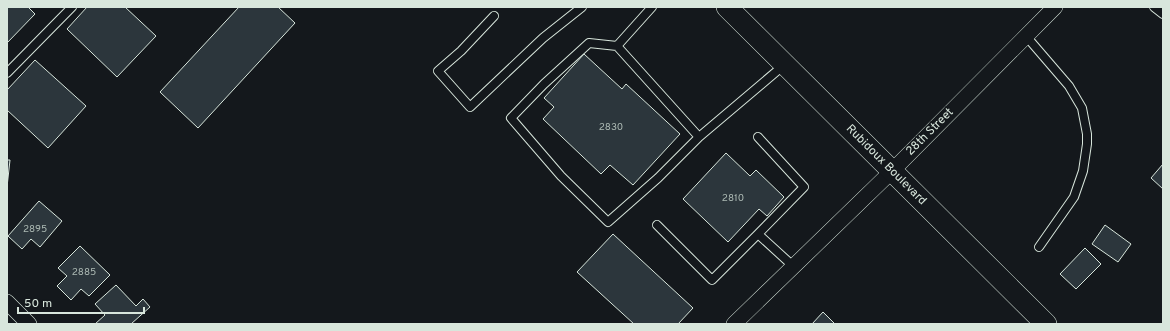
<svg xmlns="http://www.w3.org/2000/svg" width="1170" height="331" viewBox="0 0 1170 331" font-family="Overpass,sans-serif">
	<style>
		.building { fill: #2c363c; stroke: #d8e6dc }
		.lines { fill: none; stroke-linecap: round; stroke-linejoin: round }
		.lane-casing { stroke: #d8e6dc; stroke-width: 10 }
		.street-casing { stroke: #d8e6dc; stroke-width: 16 }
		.secondary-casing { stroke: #d8e6dc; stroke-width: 22 }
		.lane { stroke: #14181c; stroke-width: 8 }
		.street { stroke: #14181c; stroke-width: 15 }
		.secondary { stroke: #14181c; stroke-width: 21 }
		.labels { text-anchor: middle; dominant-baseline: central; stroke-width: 3; stroke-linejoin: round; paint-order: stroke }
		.number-label { font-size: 10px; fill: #adbab4 }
		.street-label { font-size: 12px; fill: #d8e6dc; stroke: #14181c }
	</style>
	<rect width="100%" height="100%" fill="#14181c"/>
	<path class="building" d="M7,7H28L35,14L7,43Z
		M87,7H125L156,36L117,77L67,29Z
		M239,7H278L295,23L198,128L160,92Z
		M584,54L622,89L626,84L680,134L633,185L610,165L601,174L543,119L554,107L544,98Z
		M35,60L86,106L48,148L7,110V90Z
		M726,153L750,176L756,170L784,197L767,216L759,209L728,242L683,199Z
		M7,160H10L7,187Z
		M1163,164V189L1151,178Z
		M39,201L62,221L40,247L31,239L22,249L8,236Z
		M1105,225L1131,244L1118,262L1092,244Z
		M613,234L693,308L678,324H634L577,272Z
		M80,246L110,275L89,296L81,289L71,300L57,286L67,276L58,268Z
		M1085,248L1101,264L1076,289L1060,274Z
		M116,285L136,306L143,299L150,307L131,324H95L105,315L95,304Z
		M823,312L835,324H812Z"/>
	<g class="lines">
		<g class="lane-casing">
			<path id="lane" d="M652,7L617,46L699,137L784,65
				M1154,7L1163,14
				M494,16L461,51L438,71L470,107L543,38L582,7
				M1026,36L1069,86L1082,108L1087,134V144L1083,171L1074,197L1039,247
				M617,46L589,43L544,84L511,118L561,176L608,222L658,178L699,137
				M7,73L72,7
				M758,137L804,187L758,234L793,266
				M657,225L712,280L758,234"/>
		</g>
		<g class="street-casing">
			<path id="street" d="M7,302L29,324
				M734,324L892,171L1055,7"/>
		</g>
		<g class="secondary-casing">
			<path id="secondary" d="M727,7L1046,324"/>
		</g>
		<use href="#lane" class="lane"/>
		<use href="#street" class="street"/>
		<use href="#secondary" class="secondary"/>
	</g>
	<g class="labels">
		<g class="number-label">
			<text x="611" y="127">2830</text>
			<text x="733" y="198">2810</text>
			<text x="35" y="229">2895</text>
			<text x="84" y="272">2885</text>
		</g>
		<g class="street-label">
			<text transform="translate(930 132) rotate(-45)">28th Street</text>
			<text transform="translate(886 165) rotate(45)">Rubidoux Boulevard</text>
		</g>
	</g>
	<rect width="1170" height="331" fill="none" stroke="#d8e6dc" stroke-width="16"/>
	<path d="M18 307v6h126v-6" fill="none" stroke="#d8e6dc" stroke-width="2"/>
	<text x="24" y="307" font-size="12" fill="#d8e6dc" stroke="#14181c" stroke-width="3" paint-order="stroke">50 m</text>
</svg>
